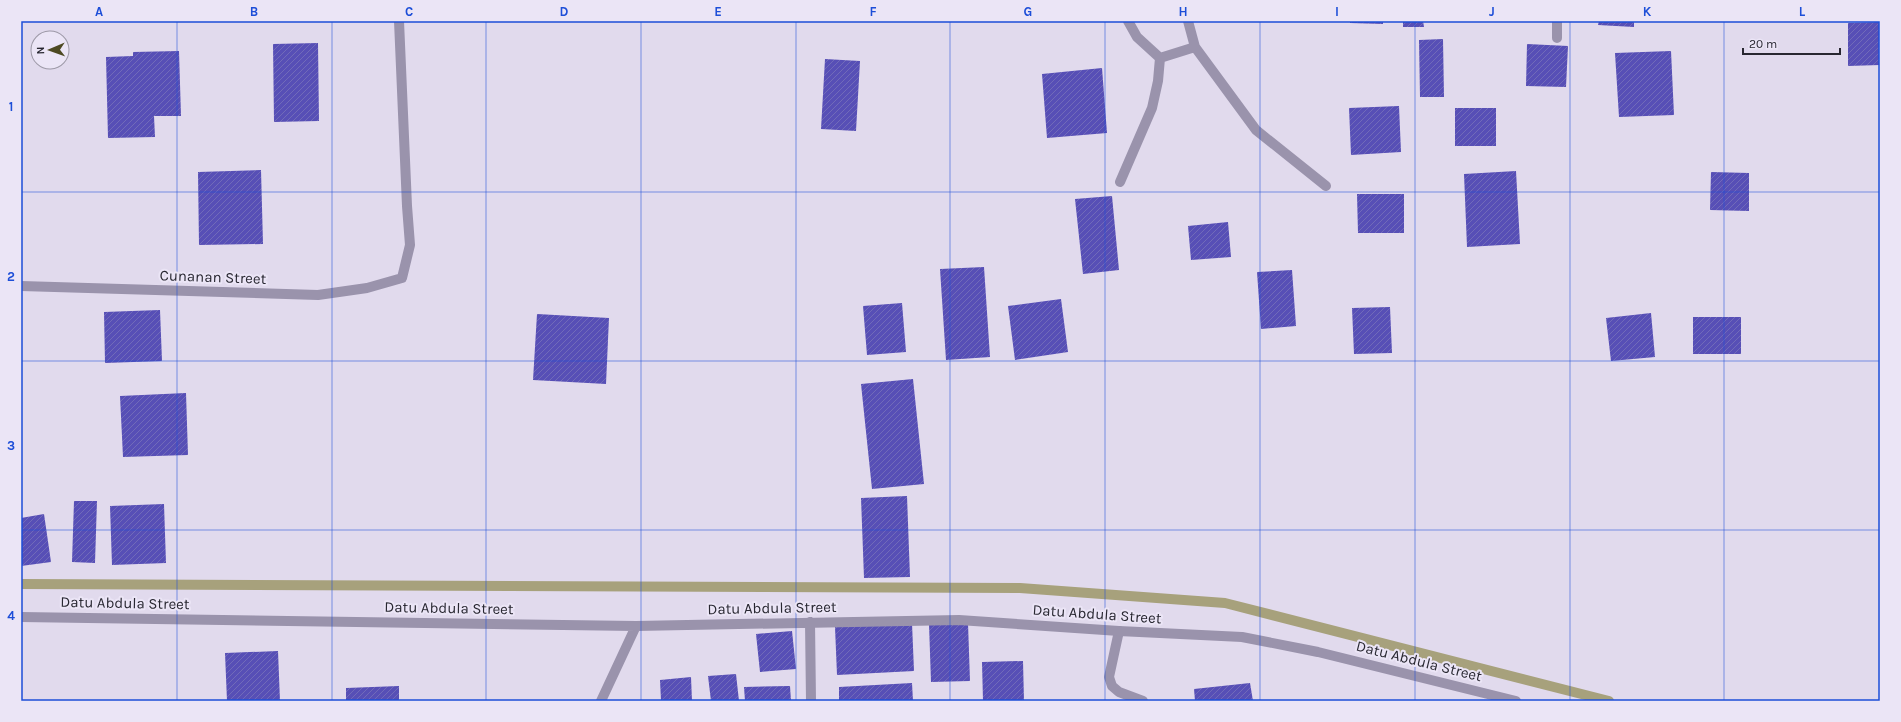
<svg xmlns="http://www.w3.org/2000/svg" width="1901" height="722" viewBox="0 0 1901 722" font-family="Karla,sans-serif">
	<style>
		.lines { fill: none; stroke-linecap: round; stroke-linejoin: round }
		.stream { stroke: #a7a17c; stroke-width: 10 }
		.building { fill: url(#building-hatch) }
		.lane { stroke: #9a93ac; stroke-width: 10 }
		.street { stroke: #9a93ac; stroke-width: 10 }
		.grid { fill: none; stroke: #1d4ed8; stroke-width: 1; stroke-opacity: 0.55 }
		.labels { text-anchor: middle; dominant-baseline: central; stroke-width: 4; stroke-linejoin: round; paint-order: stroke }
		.street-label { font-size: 15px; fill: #282731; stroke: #ebe5f6 }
		.neatline { fill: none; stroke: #1d4ed8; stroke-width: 1.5 }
		.grid-label { font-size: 13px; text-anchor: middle; font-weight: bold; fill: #1d4ed8 }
	</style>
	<defs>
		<pattern id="building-hatch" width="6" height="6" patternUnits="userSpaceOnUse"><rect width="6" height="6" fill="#574fb6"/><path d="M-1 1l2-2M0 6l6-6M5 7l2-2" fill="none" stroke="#716bb9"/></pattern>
	</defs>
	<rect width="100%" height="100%" fill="#e1daed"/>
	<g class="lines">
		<path class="stream" d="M21,584L1020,588L1225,603L1609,701"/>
	</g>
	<path class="building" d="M1350,21H1383V24L1350,23Z
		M1403,21H1423L1424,27H1403Z
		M1599,21H1634V27L1598,25Z
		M1880,22V65L1848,66V23Z
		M1443,39L1444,97H1420L1419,40Z
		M318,43L319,121L274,122L273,44Z
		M1527,44L1568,46L1566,87L1526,86Z
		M179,51L181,116H154L155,137L108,138L106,57L133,56V52Z
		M1671,51L1674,115L1619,117L1615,53Z
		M825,59L860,61L856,131L821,129Z
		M1102,68L1107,133L1047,138L1042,74Z
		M1399,106L1401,152L1351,155L1349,108Z
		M1455,108H1496V146H1455Z
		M261,170L263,244L199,245L198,172Z
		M1516,171L1520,244L1467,247L1464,174Z
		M1711,172L1749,173V211L1710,210Z
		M1357,194H1404V233H1358Z
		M1112,196L1119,270L1083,274L1075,199Z
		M1228,222L1231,257L1191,260L1188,226Z
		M984,267L990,357L946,360L940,269Z
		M1292,270L1296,326L1261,329L1257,272Z
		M1061,299L1068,352L1015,360L1008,306Z
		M902,303L906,352L867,355L863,306Z
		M1390,307L1392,353L1354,354L1352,308Z
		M160,310L162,361L105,363L104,312Z
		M1651,313L1655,357L1611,361L1606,318Z
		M537,314L609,318L606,384L533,380Z
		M1693,317H1741V354H1693Z
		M913,379L924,484L872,489L861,384Z
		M186,393L188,455L123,457L120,396Z
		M907,496L910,577L864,578L861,498Z
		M74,501H97L95,563L72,562Z
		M164,504L166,563L112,565L110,506Z
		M44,514L51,562L21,566V518Z
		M912,623L914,671L837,675L835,627Z
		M968,623L970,681L931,682L929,624Z
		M792,631L796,669L760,672L756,634Z
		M278,651L280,701H227L225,653Z
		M1023,661L1024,701H983L982,662Z
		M736,674L739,701H711L708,676Z
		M691,677L692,701H661L660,680Z
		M912,683L913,701H839V687Z
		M1250,683L1253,701H1195L1194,689Z
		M399,686V701H346V688Z
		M790,686L791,701H745L744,687Z"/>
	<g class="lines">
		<path class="lane" d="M1119,631L1109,677L1112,686L1119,692L1143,701"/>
		<path class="street" d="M1188,21L1195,47L1256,130L1326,186
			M1557,38V21
			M1160,58L1195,47
			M1120,182L1152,108L1158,81L1160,58L1137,37L1128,21
			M21,286L318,295L367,288L402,278L410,245L407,206L399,21
			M21,617L636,626L959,620L1119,631L1242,637L1318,652L1516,701
			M810,622L811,701
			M601,701L636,626"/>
	</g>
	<path class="grid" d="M177,21V701M332,21V701M486,21V701M641,21V701M796,21V701M950,21V701M1105,21V701M1260,21V701M1415,21V701M1570,21V701M1724,21V701M21,192H1880M21,361H1880M21,530H1880"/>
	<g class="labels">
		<g class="street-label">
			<text transform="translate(213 277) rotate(2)">Cunanan Street</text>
			<text transform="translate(125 603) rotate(1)">Datu Abdula Street</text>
			<text transform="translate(449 608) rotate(1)">Datu Abdula Street</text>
			<text transform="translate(772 608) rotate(-1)">Datu Abdula Street</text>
			<text transform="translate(1097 614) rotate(4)">Datu Abdula Street</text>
			<text transform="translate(1419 661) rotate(14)">Datu Abdula Street</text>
		</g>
	</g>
	<rect width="1901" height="722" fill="none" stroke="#ebe5f6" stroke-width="44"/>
	<g transform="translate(50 50) rotate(268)"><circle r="19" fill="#ebe5f6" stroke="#9d99a7"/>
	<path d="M0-3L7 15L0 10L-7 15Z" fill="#4d4922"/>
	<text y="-6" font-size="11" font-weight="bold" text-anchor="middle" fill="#282731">N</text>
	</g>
	<path d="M1743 48v6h97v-6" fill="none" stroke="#282731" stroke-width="2"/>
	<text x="1749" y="48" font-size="12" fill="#282731" stroke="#ebe5f6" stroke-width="3" paint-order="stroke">20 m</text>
	<rect x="22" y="22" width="1857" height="678" class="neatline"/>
	<g class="grid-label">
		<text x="99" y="16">A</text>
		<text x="254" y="16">B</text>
		<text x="409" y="16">C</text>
		<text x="564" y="16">D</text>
		<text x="718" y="16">E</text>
		<text x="873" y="16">F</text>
		<text x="1028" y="16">G</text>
		<text x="1183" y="16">H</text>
		<text x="1337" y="16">I</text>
		<text x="1492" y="16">J</text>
		<text x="1647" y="16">K</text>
		<text x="1802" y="16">L</text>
		<text x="11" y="111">1</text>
		<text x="11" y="281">2</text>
		<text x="11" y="450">3</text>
		<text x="11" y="620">4</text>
	</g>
</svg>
